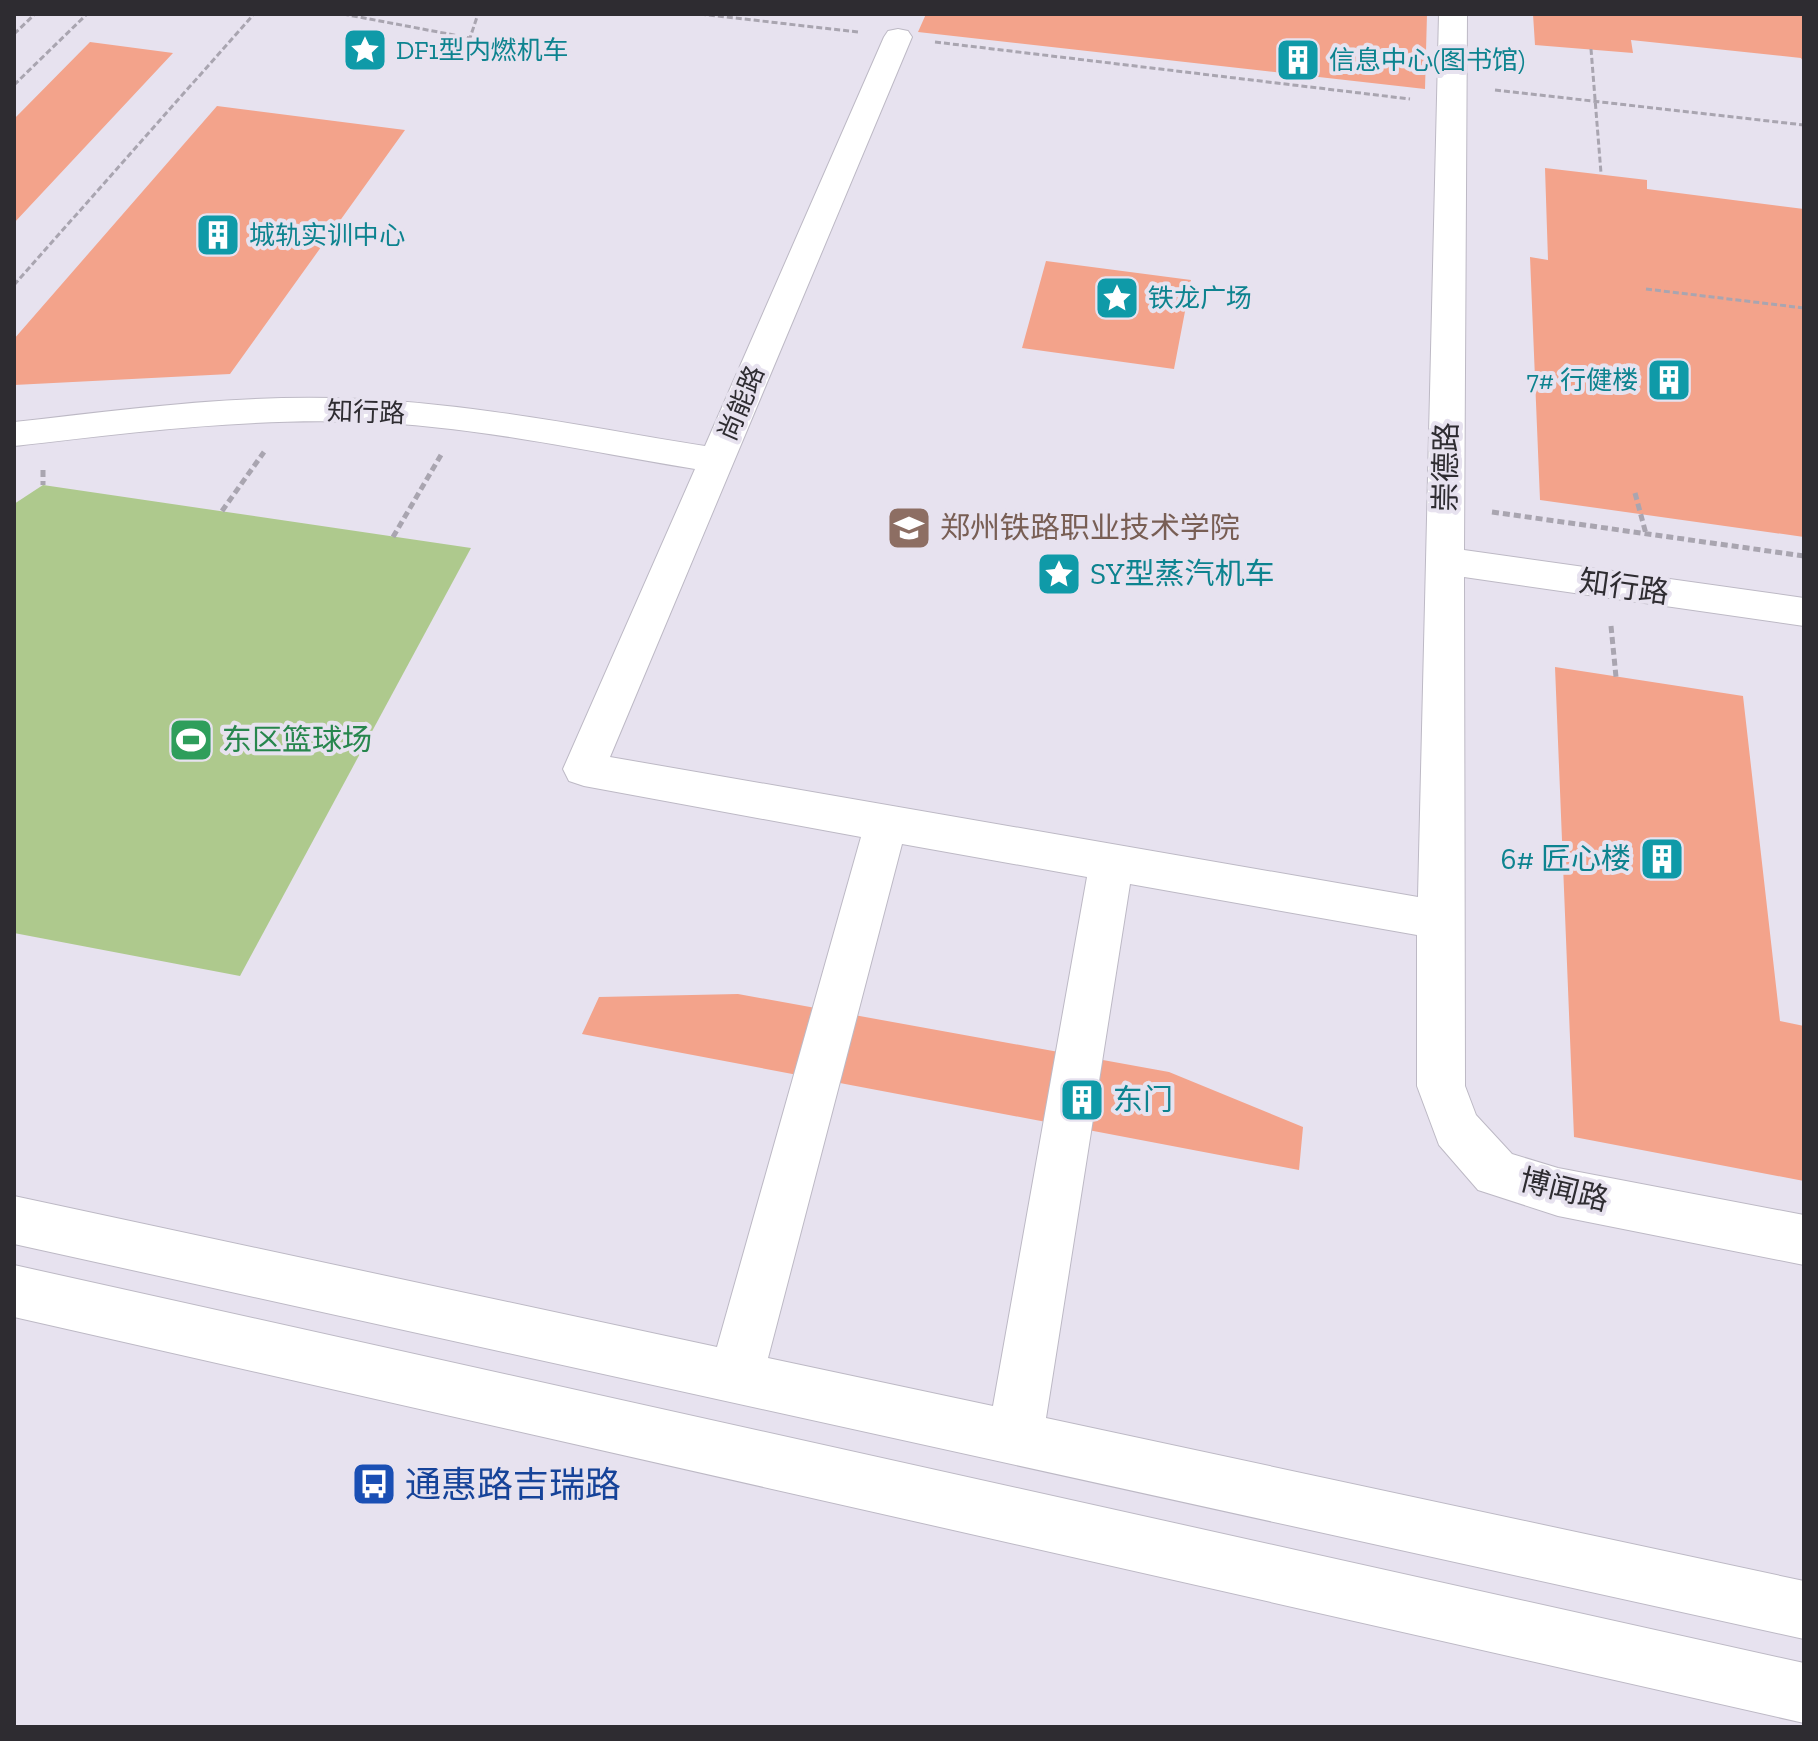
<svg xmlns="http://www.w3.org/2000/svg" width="1818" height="1741" viewBox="0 0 1818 1741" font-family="'Zilla Slab','Noto Sans SC',serif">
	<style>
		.green { fill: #aec98d }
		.building { fill: #f3a38b }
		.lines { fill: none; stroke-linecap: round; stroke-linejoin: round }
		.minor-casing { stroke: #bdb9c5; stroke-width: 2 }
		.path-far1 { stroke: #a9a5b0; stroke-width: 3; stroke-dasharray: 6 3; stroke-linecap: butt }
		.path { stroke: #a9a5b0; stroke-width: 5; stroke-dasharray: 7 4; stroke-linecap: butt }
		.minor { fill: #fff; fill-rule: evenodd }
		.labels { text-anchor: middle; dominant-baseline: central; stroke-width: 8; stroke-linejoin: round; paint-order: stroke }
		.far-culture-label { font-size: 26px; fill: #0d838f; stroke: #e7e2ef; text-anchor: start }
		.far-street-label { font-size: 26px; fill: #2e2c31; stroke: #e7e2ef }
		.street-label { font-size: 30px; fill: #2e2c31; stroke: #e7e2ef }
		.education-label { font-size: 30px; fill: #785e54; stroke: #e7e2ef; text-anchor: start }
		.culture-label { font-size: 30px; fill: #0d838f; stroke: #e7e2ef; text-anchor: start }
		.leisure-label { font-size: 30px; fill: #27864d; stroke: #e7e2ef; text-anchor: start }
		.near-transit-label { font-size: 36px; fill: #164399; stroke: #e7e2ef; text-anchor: start }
	</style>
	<rect width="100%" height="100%" fill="#e7e2ef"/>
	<path class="green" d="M43,485L471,548L240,976L14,933V504Z"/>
	<path class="building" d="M926,14H1427L1425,89L918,32Z
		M1533,14H1804V63L1801,58L1631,40L1633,53L1535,45Z
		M90,42L173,53L14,223V119Z
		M217,106L405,130L230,374L14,385V339Z
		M1545,168L1647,180V189L1804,209V537L1540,500L1530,257L1548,260Z
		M1046,261L1191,280L1174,369L1022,348Z
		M1555,667L1743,696L1780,1021L1804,1026V1181L1574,1137Z
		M738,994L1169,1072L1303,1127L1299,1170L582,1034L599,997Z"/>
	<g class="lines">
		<g class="minor-casing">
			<path id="minor" d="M1439,14H1467L1464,550L1804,598V626L1464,577L1465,1086L1476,1115L1512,1154L1558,1168L1804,1215V1265L1558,1216L1478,1190L1439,1145L1417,1086V935L1130,884L1046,1418L1804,1581V1639L14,1244V1196L717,1347L861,837L584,786L569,781L563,769L695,469C584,451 471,425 359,422C243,418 128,433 14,446V422C129,409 245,393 361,399C476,404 591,428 705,446L884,37L888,31L898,29L908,31L912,37L610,757L1418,897ZM902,844L1087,877L993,1406L768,1358Z
				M14,1265L1804,1663V1723L14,1317Z"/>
		</g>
		<path class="path-far1" d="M343,14L470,38L478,14
			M700,14L858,32
			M14,34L35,14
			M935,42L1410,99
			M1591,49L1601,173
			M14,85L87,14
			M1495,90L1804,125
			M14,285L254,14
			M1646,289L1804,308"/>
		<path class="path" d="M43,470V485
			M1635,493L1646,534
			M222,511L264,452
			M1492,512L1804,556
			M393,537L441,455
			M1611,626L1616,677"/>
		<use href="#minor" class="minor"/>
	</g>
	<defs>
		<g id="sight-square" transform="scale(2.3)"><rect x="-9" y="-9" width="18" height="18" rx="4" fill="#0f9aa8" stroke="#e7e2ef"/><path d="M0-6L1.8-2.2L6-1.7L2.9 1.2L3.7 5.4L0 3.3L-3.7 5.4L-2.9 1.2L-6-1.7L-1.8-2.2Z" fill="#fff"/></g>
		<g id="building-square" transform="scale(2.3)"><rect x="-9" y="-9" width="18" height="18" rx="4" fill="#0f9aa8" stroke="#e7e2ef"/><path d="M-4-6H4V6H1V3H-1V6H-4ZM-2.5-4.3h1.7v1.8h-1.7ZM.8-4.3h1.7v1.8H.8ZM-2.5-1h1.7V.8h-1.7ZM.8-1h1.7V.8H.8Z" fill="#fff"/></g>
		<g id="university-square" transform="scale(2.3)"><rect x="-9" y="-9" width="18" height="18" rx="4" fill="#8d6e63" stroke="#e7e2ef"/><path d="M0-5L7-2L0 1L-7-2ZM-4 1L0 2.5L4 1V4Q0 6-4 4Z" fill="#fff"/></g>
		<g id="stadium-square" transform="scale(2.3)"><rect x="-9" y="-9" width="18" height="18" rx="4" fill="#2e9e5b" stroke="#e7e2ef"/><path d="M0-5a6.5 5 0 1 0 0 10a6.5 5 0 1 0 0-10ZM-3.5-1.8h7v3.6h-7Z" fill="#fff"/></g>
		<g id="bus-square" transform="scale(2.3)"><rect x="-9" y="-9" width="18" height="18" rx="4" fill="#1a4fb4" stroke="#e7e2ef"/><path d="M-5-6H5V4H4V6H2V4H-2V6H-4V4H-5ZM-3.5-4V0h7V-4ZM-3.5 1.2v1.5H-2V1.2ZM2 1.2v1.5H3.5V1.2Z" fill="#fff"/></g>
	</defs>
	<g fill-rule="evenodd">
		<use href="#sight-square" x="365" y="50"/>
		<use href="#building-square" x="1298" y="60"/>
		<use href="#building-square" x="218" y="235"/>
		<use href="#sight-square" x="1117" y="298"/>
		<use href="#building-square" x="1669" y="380"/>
		<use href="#university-square" x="909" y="528"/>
		<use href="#sight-square" x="1059" y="574"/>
		<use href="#stadium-square" x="191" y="740"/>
		<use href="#building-square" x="1662" y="859"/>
		<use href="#building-square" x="1082" y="1100"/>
		<use href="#bus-square" x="374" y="1484"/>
	</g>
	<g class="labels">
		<g class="far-culture-label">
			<text x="396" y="50">DF1型内燃机车</text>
			<text x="1329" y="60">信息中心(图书馆)</text>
			<text x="249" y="235">城轨实训中心</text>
			<text x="1148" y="298">铁龙广场</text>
			<text x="1638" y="380" text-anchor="end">7# 行健楼</text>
		</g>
		<g class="far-street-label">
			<text transform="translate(741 403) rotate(-67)">尚能路</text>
			<text transform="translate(366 412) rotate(2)">知行路</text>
		</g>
		<g class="street-label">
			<text transform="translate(1446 467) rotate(-89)">崇德路</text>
			<text transform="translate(1624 587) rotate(8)">知行路</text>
			<text transform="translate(1564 1190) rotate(14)">博闻路</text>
		</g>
		<g class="education-label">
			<text x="940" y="528">郑州铁路职业技术学院</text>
		</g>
		<g class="culture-label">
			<text x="1090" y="574">SY型蒸汽机车</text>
			<text x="1631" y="859" text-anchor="end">6# 匠心楼</text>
			<text x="1113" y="1100">东门</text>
		</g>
		<g class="leisure-label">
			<text x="222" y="740">东区篮球场</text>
		</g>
		<g class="near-transit-label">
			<text x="405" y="1484">通惠路吉瑞路</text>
		</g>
	</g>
	<rect width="1818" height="1741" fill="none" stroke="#2e2c31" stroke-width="32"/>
</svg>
